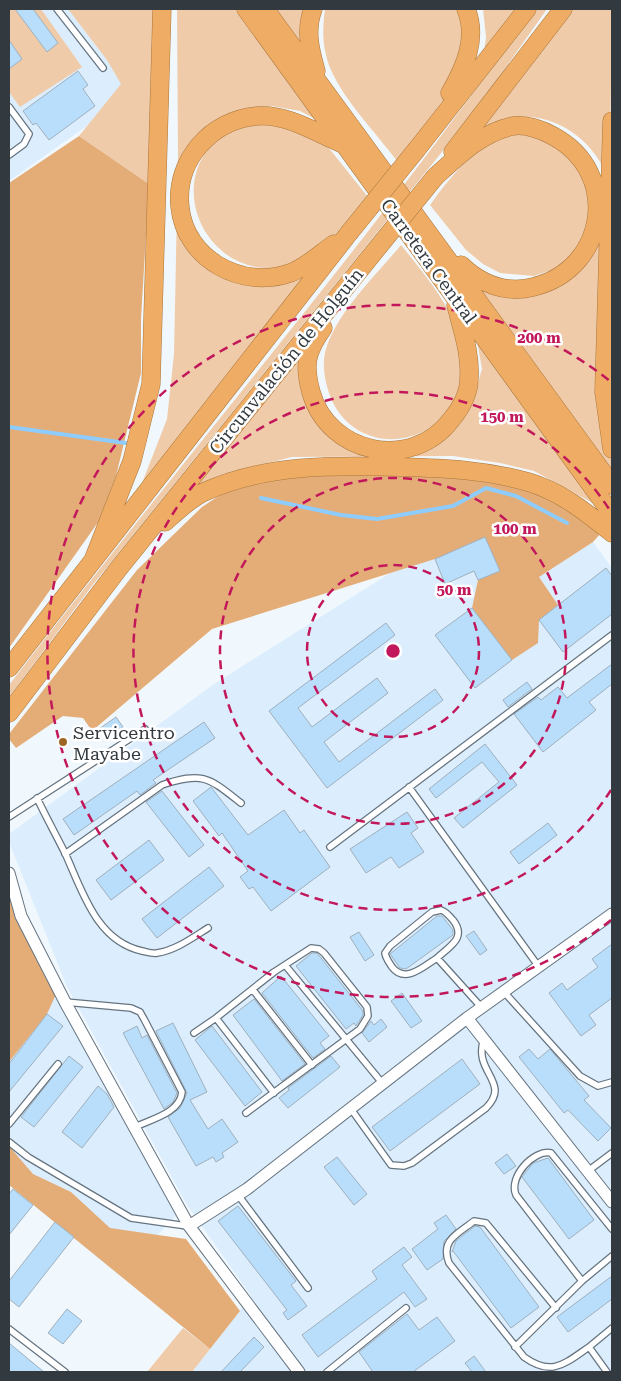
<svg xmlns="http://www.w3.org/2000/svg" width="621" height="1381" viewBox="0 0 621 1381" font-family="'Roboto Serif',serif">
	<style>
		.built { fill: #dceefd }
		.green { fill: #f0cba9 }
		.forest { fill: #e4ad78 }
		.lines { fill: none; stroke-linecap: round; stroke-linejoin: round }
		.stream { stroke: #8eccfd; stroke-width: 4 }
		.building { fill: #b9defc; stroke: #9fafbb }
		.service-casing { stroke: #667480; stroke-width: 8 }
		.minor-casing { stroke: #667480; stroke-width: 13 }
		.trunk-casing { stroke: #a9773e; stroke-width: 19 }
		.service { stroke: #fff; stroke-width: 5.5 }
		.minor { stroke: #fff; stroke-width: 11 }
		.trunk { stroke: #eeac64; stroke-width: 18 }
		.trunk-bridge-casing { stroke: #a9773e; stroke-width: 19; stroke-linecap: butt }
		.trunk-bridge { stroke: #eeac64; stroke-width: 18 }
		.ring { fill: none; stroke: #c2185b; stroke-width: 2.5; stroke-dasharray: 9 6 }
		.poi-dot { fill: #9f6524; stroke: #fff; stroke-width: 2 }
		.labels { text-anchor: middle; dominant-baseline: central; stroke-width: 5; stroke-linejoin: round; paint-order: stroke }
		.street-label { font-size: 18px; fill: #333a3f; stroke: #fff }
		.poi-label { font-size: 18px; fill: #333a3f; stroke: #fff; text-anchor: start }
		.centre { fill: #c2185b; stroke: #fff; stroke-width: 2.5 }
		.ring-label { font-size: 15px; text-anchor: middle; font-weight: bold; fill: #c2185b; stroke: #fff; stroke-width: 5; stroke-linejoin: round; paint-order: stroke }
	</style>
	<rect width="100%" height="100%" fill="#f1f8fd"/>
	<path class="built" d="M9,9H140L149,82L9,181Z
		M500,504L583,528L612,568V1372H192L251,1296L187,1205L67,987L9,842V834L214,684Z
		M58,990L180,1212L119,1275L9,1185V1050Z"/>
	<path class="green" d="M9,9H41L82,67L20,107L9,92Z
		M68,9H157L149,184L79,136L121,84L107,60Z
		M177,9H237L315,119L300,111L272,106L249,108L231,114L204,132L178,207L219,270L316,271L142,483L167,419L174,354L178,158Z
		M276,9H309V54Z
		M325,9H464L468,45L447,95L397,161C375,131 334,91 326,55C322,40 323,24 325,9Z
		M483,9H519L483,60L486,37Z
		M534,9H547L475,111L92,586L9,697V685C183,459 369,242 534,9Z
		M567,9H612L610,157L605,171C588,135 550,111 510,118C500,120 490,125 480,129Z
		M267,119L324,142L368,197C351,219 334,247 308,259C215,302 151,181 228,131C238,124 255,122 267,119Z
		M522,133L565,145L594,192L586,239L558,268L534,276L500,273L483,264L466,250L430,205C454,172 480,139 522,133Z
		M604,234L612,452V471L473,279L491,287L577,272L589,260Z
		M401,245C421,270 452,306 459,337C461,347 465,373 463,383C461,393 454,405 447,413C410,455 345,446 328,390C324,377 322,362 326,349C337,312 377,274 401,245Z
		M477,341L600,507L534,471L500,463L453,456L292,457L236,471L188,495L308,343L306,380L345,440L435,443L458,425L475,392L482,369Z
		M183,1328L210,1349L192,1372H147Z"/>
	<path class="forest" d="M79,136L149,184L141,319V373L116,476L99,521L9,648V183Z
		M334,474L398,476L427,474L528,486L567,505L601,533L593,542L539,577L558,605L539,620L538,643L512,660L472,608L478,580L500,571L485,537L435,559L212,629L92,731L83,718L63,716L16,748L9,739V734L137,570L202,507L226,491L265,479Z
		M11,899L58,990L47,1014L9,1062V901Z
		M9,1146L33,1174L71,1192L110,1228L186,1239L240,1311L210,1349L9,1185Z"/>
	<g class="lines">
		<path class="stream" d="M9,427L126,443
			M261,498L341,515L377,519L453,506L486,488L516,496L567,523"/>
	</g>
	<path class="building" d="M15,9H33L58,43L47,52Z
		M9,40L22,59L9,69Z
		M78,71L88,85L83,89L95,106L49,140L36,123L33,125L23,111Z
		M485,537L500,571L478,580L474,571L445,584L435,559Z
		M606,568L612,576V614L563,652L539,620Z
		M472,608L512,660L475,688L435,635Z
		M386,623L395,635L298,708L312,727L377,678L388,693L324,742L339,762L435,689L443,700L327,788L269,711Z
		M612,664V684L589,702L596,710L543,752L514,714L538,697L541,700L558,687L567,698Z
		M527,682L532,689L508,707L503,700Z
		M116,717L123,727L106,739L99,729Z
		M204,722L215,738L153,780L156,783L140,795L137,791L74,835L63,819Z
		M485,744L517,785L463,828L454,818L499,782L482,762L436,798L429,789Z
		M211,787L248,835L284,810L300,833L304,830L330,867L271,911L253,887L249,889L240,877L248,871L222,833L219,836L193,801Z
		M162,791L204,845L189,857L146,802Z
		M407,812L418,828L411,833L424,852L399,868L391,857L366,873L350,849Z
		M548,823L557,835L519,864L510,852Z
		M149,840L164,860L111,900L96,880Z
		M209,867L224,886L157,938L142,919Z
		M437,916H442L453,930V935L406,969L400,968L390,954Z
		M474,931L487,950L480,955L466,936Z
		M359,932L374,955L365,961L350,937Z
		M612,944V998L589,1015L596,1025L581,1036L549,993L562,983L567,990L598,967L592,959Z
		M312,953H317L363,1011V1015L356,1026L354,1023L346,1029L296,966Z
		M281,976L329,1036L320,1043L325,1049L313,1058L262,993Z
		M402,993L422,1021L411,1028L391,1001Z
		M254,999L305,1064L282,1081L233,1015Z
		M47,1014L63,1026L9,1092V1064Z
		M381,1019L387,1027L369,1042L362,1033L371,1021L374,1025Z
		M173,1023L207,1092L190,1100L208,1129L222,1119L238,1142L222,1153L224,1157L216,1162L213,1157L196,1166L168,1117L180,1108L187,1093L156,1031Z
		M137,1026L142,1038L147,1035L177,1093L173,1102L164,1109L123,1033Z
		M212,1026L262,1092L245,1106L195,1040Z
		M529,1049L538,1059L550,1049L589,1096L584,1100L611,1128L598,1141L568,1110L564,1113L519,1057Z
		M69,1056L83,1067L34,1127L21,1117Z
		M331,1056L340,1067L288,1108L279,1098L289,1090L288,1088Z
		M462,1059L480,1084L390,1151L372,1127Z
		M98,1086L107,1094L114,1107L82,1148L62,1132Z
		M507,1154L516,1166L504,1174L495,1163Z
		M337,1157L367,1194L354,1205L324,1167Z
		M548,1158L594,1220L569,1239L522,1177L533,1163Z
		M13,1189L33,1205L9,1235V1194Z
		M238,1206L296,1281L291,1285L307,1306L288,1320L283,1313L287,1310L218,1221Z
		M446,1215L456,1229L444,1241L443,1259L427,1270L412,1249L438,1229L434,1223Z
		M55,1222L74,1237L19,1307L9,1299V1281Z
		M475,1226L480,1227L539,1307L511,1328L453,1251L452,1252L456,1241Z
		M404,1247L412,1257L402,1265L427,1299L415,1307L404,1292L318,1357L302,1335L377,1279L372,1271Z
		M612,1276V1299L568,1332L557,1317Z
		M67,1309L82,1321L63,1344L48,1333Z
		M407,1314L419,1330L437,1317L455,1341L413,1372H373L359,1352Z
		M254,1337L264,1347L240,1372H221Z
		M9,1343L44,1372H9Z
		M474,1356L486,1372H472L465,1363Z"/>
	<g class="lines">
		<g class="service-casing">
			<path id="service" d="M57,9L103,68
				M9,107L29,134L24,144L9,155
				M409,787L539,967
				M37,798C46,817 56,835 65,853C82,890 96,941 142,951C147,952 152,954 157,953C176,950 192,938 208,928
				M9,817L145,729
				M330,847L612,635
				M65,854L162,785C203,771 209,778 241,803
				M437,958C450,946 467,938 453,920C449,916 447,912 441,910L432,912L390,946L385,953C386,959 389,962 392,967C405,984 423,967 437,958L482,1008
				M285,965L383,1084
				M253,990L312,1065
				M504,992L580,1076L598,1086L612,1082
				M65,1002L131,1008L140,1012L144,1019L182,1092C180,1113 152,1119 135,1127
				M216,1018L274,1093
				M194,1033L216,1018L274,972L311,948L319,949L324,953L367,1007L368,1016L360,1029L246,1113
				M351,1109L391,1165L404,1166L412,1163L486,1108C512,1082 472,1072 484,1039
				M9,1124L58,1064
				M9,1142L28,1157L131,1218L187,1226
				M588,1171L612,1153
				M238,1195L308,1288
				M582,1281L516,1195C508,1177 534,1149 551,1153L612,1229
				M556,1308L486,1223L474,1221C458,1234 440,1240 449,1263L524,1357C552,1377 564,1364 589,1347
				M9,1329L65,1372
				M515,1347L582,1281L612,1256
				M327,1372L406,1308
				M607,1372L589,1347L612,1328"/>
		</g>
		<g class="minor-casing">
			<path id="minor" d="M9,873L21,916L65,1002L189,1226L299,1372
				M467,1018L612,1202
				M189,1226L247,1189L467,1018L612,914"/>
		</g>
		<g class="trunk-casing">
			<path id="trunk" d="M246,9L612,514
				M265,9L612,485
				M313,9C305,30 310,50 316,71
				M450,93C465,67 478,38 466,9
				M612,121L604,392L612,449
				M417,149L527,9
				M453,152L563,9
				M435,177C458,156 482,132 513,126C526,124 543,130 553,136C621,172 608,269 533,287C506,294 481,284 461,265
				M334,244C321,253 305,268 290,273C242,290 185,259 180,207C175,160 211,120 257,116C286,113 317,133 343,144
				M323,328C318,335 312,345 309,354C305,366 308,381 311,392C328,454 411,472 451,420C460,409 469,394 469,379C471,354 462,329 456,305
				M165,522C176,512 191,498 204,492C265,464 335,465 401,467C445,468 486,470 528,482C560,491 587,513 612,533
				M94,558L132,461L151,384L162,9
				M9,668L349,233
				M9,713L119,568L366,262"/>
		</g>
		<use href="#service" class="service"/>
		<use href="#minor" class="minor"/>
		<use href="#trunk" class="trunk"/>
		<g class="trunk-bridge-casing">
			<path id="trunk-bridge" d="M349,233L417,149
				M366,262L435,177"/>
		</g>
		<use href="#trunk-bridge" class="trunk-bridge"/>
	</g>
	<g class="ring">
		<circle cx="393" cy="651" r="86"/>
		<circle cx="393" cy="651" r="173"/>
		<path d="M611 790A259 259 0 1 1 611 512"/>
		<path d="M611 920A346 346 0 1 1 611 382"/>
	</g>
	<circle class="poi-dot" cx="63" cy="742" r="5"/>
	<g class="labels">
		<g class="street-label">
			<text transform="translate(429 261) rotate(54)">Carretera Central</text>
			<text transform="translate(286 361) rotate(-51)">Circunvalación de Holguín</text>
		</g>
		<g class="poi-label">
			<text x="73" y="732">Servicentro<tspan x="73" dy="21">Mayabe</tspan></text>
		</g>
	</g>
	<circle cx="393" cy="651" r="8" class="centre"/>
	<g class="ring-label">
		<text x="539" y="343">200 m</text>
		<text x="502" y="422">150 m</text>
		<text x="515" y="534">100 m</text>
		<text x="454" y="595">50 m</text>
	</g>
	<rect width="621" height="1381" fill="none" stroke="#333a3f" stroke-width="20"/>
</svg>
